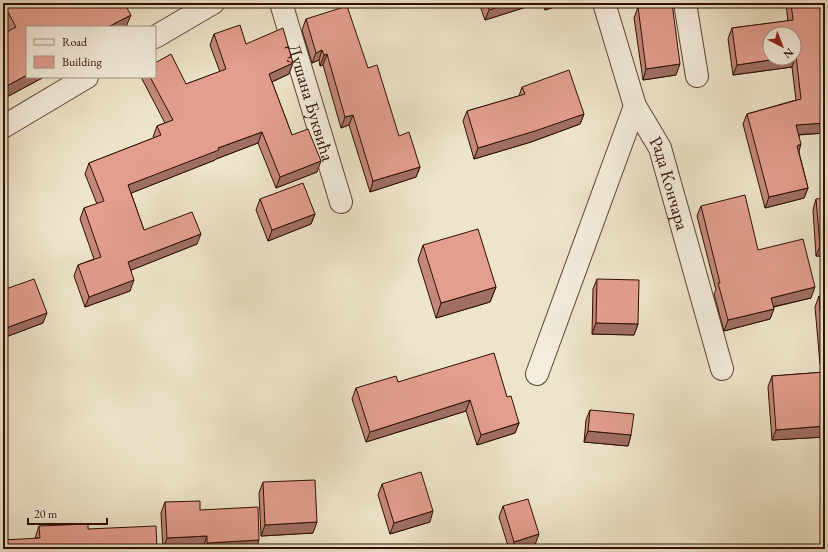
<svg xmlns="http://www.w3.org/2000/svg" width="828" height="552" viewBox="0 0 828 552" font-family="'EB Garamond',serif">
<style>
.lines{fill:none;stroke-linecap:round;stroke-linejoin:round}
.minor-casing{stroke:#5e4434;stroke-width:24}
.minor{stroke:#f4eddd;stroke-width:22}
.wall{fill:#c3887b;stroke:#2e0f02}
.shaded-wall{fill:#9f6f64;stroke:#2e0f02}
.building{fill:#e39e8f;stroke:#2e0f02}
.labels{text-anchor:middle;stroke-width:3;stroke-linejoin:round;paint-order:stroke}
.street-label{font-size:18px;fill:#2e0f02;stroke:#f4eddd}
</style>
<rect width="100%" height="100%" fill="#eee4ca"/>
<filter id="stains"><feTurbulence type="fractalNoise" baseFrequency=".005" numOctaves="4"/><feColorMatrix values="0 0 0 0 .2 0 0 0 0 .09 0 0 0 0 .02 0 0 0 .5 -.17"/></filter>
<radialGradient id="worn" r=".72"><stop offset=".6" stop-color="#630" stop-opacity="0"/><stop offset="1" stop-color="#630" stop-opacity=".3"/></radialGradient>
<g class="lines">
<defs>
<g id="minor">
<path id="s1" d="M 281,3 L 341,202"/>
<path id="s2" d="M 604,3 L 635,106 L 660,148 L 722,369"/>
<path d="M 685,3 L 697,76"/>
<path d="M 155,37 L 213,3"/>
<path d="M 3,127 L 87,77"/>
<path d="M 537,374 L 635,106"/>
</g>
</defs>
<use href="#minor" class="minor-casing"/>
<use href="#minor" class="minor"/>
</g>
<path class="wall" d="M 3,3 L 124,3 L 27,77 L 44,77 L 3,99 L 3,34 L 6,32 L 3,26 Z
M 479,3 L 539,3 L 485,20 Z
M 543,3 L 567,3 L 545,10 Z
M 786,3 L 825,3 L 825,133 L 799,135 L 799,152 L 808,188 L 804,198 L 765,208 L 743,124 L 747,114 L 796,100 L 792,67 L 733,75 L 728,39 L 732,28 L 788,21 Z
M 638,7 L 676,75 L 643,80 L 634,18 Z
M 306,19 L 368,68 L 399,136 L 420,167 L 416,177 L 370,192 L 349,125 L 341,128 L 323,65 L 320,66 L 319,60 L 312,63 L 302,30 Z
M 214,34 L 246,44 L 289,74 L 272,82 L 292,135 L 317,172 L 276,188 L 258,143 L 216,159 L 215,160 L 131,193 L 144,230 L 197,244 L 131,270 L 130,291 L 85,307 L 74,276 L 78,265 L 94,259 L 80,219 L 84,208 L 97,204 L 85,174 L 89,163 L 154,138 L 153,137 L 157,126 L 165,123 L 142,79 L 142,77 L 155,77 L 186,84 L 220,72 L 210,45 Z
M 522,87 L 584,114 L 580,124 L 531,142 L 474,159 L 463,121 L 467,111 L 519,96 Z
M 260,199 L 315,214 L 311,224 L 268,241 L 256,210 Z
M 816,199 L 825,256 L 816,256 L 813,210 Z
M 701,206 L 758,250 L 811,298 L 774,307 L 770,319 L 724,331 L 714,294 L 716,290 L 697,216 Z
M 423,245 L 496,287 L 490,302 L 436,318 L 418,260 Z
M 597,279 L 638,324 L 634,335 L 592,334 L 593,289 Z
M 3,290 L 43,323 L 3,338 Z
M 819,296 L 825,364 L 820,364 L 815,307 Z
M 825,372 L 825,437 L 772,440 L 768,387 L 772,376 Z
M 398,382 L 507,397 L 519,423 L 515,433 L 477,445 L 466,411 L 366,442 L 352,399 L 356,388 Z
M 590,410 L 631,435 L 628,446 L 584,442 L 586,420 Z
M 263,482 L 313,533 L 261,536 L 259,493 Z
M 382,484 L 430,522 L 390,534 L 378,495 Z
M 165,502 L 200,510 L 256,549 L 203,549 L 203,547 L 163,549 L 161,513 Z
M 503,506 L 535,545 L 523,549 L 509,549 L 499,517 Z
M 39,526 L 88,529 L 157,549 L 35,538 Z"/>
<path class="shaded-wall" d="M 510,3 L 539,3 L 485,20 L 489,10 Z
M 548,3 L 567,3 L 545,10 Z
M 131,15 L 126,27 L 108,27 Z
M 322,50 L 319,60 L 312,63 L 316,53 Z
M 327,54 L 323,65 L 320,66 L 324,55 Z
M 794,56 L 796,56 L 792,67 L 733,75 L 737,65 L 783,58 L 794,58 Z
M 293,63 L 289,74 L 265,85 L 269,74 Z
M 680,64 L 676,75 L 643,80 L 646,69 Z
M 27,75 L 27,77 L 44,77 L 3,99 L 3,88 Z
M 584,114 L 580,124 L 531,142 L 474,159 L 478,148 Z
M 353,115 L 349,125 L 341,128 L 345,117 Z
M 825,123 L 825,133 L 792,135 L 796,125 Z
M 262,132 L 258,143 L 216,159 L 215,160 L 124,196 L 128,185 L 218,148 Z
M 801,144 L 798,155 L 797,146 Z
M 321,161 L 317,172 L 276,188 L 280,177 Z
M 420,167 L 416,177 L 370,192 L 373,181 Z
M 808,188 L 804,198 L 765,208 L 769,197 Z
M 6,200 L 3,209 L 3,201 Z
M 315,214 L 311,224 L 268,241 L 272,230 Z
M 201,234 L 197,244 L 124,273 L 128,262 Z
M 825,245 L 825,256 L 816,256 L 820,246 Z
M 134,280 L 130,291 L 85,307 L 89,297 Z
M 496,287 L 490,302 L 436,318 L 441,303 Z
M 815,287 L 811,298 L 767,308 L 771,298 Z
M 774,309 L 770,319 L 724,331 L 728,320 Z
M 47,313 L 43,323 L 3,338 L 6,328 Z
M 596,323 L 638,324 L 634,335 L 592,334 Z
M 824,354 L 825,354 L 825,364 L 820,364 Z
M 470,400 L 466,411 L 366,442 L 370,432 Z
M 519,423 L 515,433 L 477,445 L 481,435 Z
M 825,426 L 825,437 L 772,440 L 776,430 Z
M 588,431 L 631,435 L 628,446 L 584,442 Z
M 433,511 L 430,522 L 390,534 L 394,523 Z
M 317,522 L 313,533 L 261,536 L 265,525 Z
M 539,534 L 535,545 L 523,549 L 511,549 L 514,542 Z
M 207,536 L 203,547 L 163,549 L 167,538 Z
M 259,540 L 256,549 L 205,549 L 207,543 Z"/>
<path class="building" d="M 3,3 L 124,3 L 131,15 L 108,27 L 27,27 L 27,75 L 3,88 L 3,34 L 16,27 Z
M 487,3 L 510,3 L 489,10 Z
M 672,3 L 680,64 L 646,69 L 638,7 Z
M 791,3 L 825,3 L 825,123 L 796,125 L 801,144 L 797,146 L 808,188 L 769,197 L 747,114 L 801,99 L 796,56 L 794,56 L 794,34 L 770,34 L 770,58 L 783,58 L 737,65 L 732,28 L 793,20 Z
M 347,6 L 368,68 L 377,65 L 399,136 L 409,132 L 420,167 L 373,181 L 353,115 L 345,117 L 327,54 L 324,55 L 322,50 L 316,53 L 306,19 Z
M 240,25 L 246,44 L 283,28 L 293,63 L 269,74 L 292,135 L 308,129 L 321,161 L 280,177 L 262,132 L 218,148 L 219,150 L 128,185 L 144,230 L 192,212 L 201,234 L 128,262 L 134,280 L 89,297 L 78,265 L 101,257 L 84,208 L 104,201 L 89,163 L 161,135 L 157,126 L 173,120 L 150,77 L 155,77 L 155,63 L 171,54 L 186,84 L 226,69 L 214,34 Z
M 569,70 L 584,114 L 535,131 L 478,148 L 467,111 L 525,94 L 522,87 Z
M 303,183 L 315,214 L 272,230 L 260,199 Z
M 3,185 L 6,200 L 3,201 Z
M 745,195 L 758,250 L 803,239 L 815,287 L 771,298 L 774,309 L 728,320 L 718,283 L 720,283 L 701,206 Z
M 825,198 L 825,245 L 820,246 L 816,199 Z
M 478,229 L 496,287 L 441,303 L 423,245 Z
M 34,279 L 47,313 L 6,328 L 3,319 L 3,290 Z
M 597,279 L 639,280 L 638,324 L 596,323 Z
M 819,296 L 825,296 L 825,354 L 824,354 Z
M 494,353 L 507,397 L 511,396 L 519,423 L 481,435 L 470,400 L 370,432 L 356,388 L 396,376 L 398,382 Z
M 825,372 L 825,426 L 776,430 L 772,376 Z
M 590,410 L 634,414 L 631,435 L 588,431 Z
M 421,472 L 433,511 L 394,523 L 382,484 Z
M 315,480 L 317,522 L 265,525 L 263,482 Z
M 528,499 L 539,534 L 514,542 L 503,506 Z
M 200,501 L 200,510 L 258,507 L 259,540 L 207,543 L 207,536 L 167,538 L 165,502 Z
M 88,524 L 88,529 L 156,526 L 157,549 L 3,549 L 3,540 L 40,538 L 39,526 Z
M 399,547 L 399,549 L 391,549 Z"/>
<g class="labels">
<g class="street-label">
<text dy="6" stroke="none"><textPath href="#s1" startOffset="104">Душана Буквића</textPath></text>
<text dy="6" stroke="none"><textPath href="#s2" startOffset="193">Рада Кончара</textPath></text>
</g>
</g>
<rect width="828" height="552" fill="none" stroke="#eee4ca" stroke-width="16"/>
<rect x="4" y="4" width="820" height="544" fill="none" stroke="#2e0f02" stroke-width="2"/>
<rect x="8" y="8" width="812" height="536" fill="none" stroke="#2e0f02"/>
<rect x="26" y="26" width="130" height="52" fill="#f4eddd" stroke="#a59485"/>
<rect x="34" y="39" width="20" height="6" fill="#f4eddd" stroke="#a59485"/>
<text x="62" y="46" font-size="12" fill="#2e0f02">Road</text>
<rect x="34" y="56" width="20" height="12" fill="#e39e8f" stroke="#a59485"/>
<text x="62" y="66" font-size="12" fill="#2e0f02">Building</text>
<g transform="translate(782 46) rotate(138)"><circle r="19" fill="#f4eddd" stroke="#a59485"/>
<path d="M0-3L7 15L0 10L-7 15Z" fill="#8f2418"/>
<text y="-6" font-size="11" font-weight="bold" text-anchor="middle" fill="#2e0f02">N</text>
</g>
<path d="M28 518v6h79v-6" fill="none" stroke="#2e0f02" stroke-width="2"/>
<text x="34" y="518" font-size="12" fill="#2e0f02" stroke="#f4eddd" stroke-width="3" paint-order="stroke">20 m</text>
<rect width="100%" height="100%" filter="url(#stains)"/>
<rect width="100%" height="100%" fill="url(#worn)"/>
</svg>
